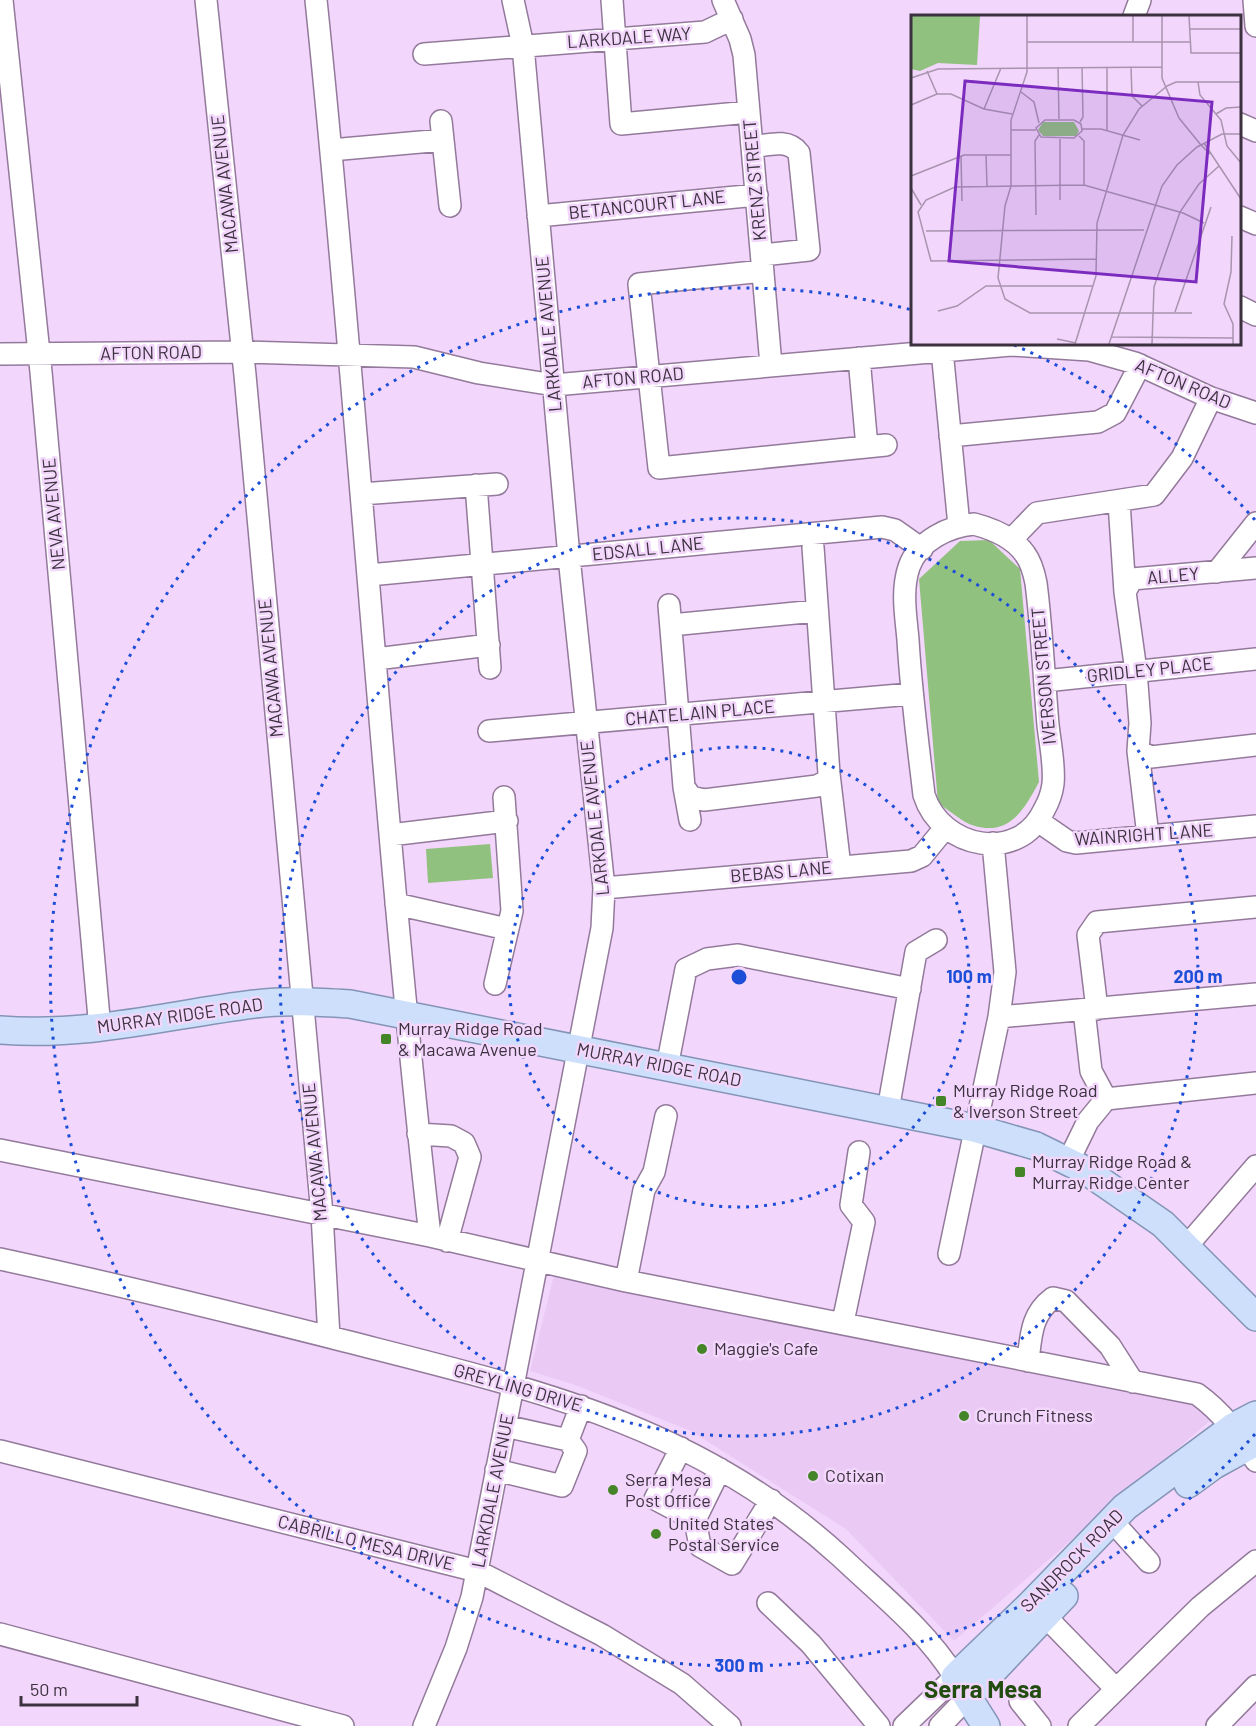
<svg xmlns="http://www.w3.org/2000/svg" width="1256" height="1726" viewBox="0 0 1256 1726" font-family="Barlow,sans-serif">
<style>
.built{fill:#eacaf5}
.green{fill:#90c17e}
.lines{fill:none;stroke-linecap:round;stroke-linejoin:round}
.minor-casing{stroke:#937a9b;stroke-width:24}
.major-casing{stroke:#8494b6;stroke-width:30}
.minor{stroke:#fff;stroke-width:21}
.major{stroke:#cddffa;stroke-width:27}
.ring{fill:none;stroke:#1d4ed8;stroke-width:3;stroke-dasharray:3 6}
.poi-dot{fill:#448527;stroke:#f2d6fb;stroke-width:2}
.labels{text-anchor:middle;stroke-width:5;stroke-linejoin:round;paint-order:stroke}
.street-label{font-size:18px;fill:#3c313f;stroke:#f2d6fb}
.poi-label{font-size:18px;fill:#3c313f;stroke:#f2d6fb;text-anchor:start}
.district-label{font-size:24px;font-weight:bold;fill:#234d10;stroke:#f2d6fb}
.inset-road{fill:none;stroke:#a994b0;stroke-width:1.5}
.view{fill:#7b2cbf;fill-opacity:0.15;stroke:#7b2cbf;stroke-width:3}
.inset-edge{fill:none;stroke:#3c313f;stroke-width:3}
.centre{fill:#1d4ed8;stroke:#f2d6fb;stroke-width:3}
.ring-label{font-size:18px;text-anchor:middle;font-weight:bold;fill:#1d4ed8;stroke:#f2d6fb;stroke-width:5;stroke-linejoin:round;paint-order:stroke}
</style>
<rect width="100%" height="100%" fill="#f2d6fb"/>
<path class="built" d="M 554,1275 L 1186,1398 L 1212,1419 L 954,1641 L 846,1529 L 691,1431 L 575,1385 L 530,1371 Z"/>
<path class="green" d="M 989,540 L 1020,569 L 1039,782 C 1025,808 1010,836 975,826 C 963,823 949,810 938,803 L 919,579 L 960,541 Z
M 490,844 L 493,878 L 428,883 L 426,849 Z"/>
<g class="lines">
<defs>
<path id="minor" d="M 2,0 L 41,372 L 100,1029
M 206,0 L 245,375 L 322,1214 L 329,1337
M 316,0 C 359,412 383,825 430,1236
M 612,0 L 621,124 L 749,112
M 723,0 L 740,39 L 744,55 L 771,365
M 1254,0 L 1256,26
M 1134,16 L 1140,0
M 424,54 L 705,32 L 732,19
M 441,121 L 450,206
M 1240,124 L 1256,131
M 752,147 C 768,145 788,138 799,153 L 809,250 L 762,255
M 331,150 L 443,140
M 538,216 L 757,195
M 1240,217 L 1256,224
M 763,271 L 639,284 L 659,468 L 886,445
M 1240,307 L 1256,315
M 942,350 L 959,526
M 0,354 L 243,352 L 414,357 L 479,373 L 554,385 L 1011,345 L 1089,350 L 1135,363 L 1211,398 L 1256,413
M 859,358 L 867,447
M 950,436 L 1098,422 L 1115,413 L 1140,365
M 476,485 L 490,668
M 361,494 L 497,484
M 1119,502 L 1125,592
M 974,524 C 993,529 1014,538 1025,554 C 1031,562 1034,573 1036,583 C 1042,630 1044,678 1048,725 C 1050,743 1055,766 1053,784 C 1052,792 1048,803 1044,810 C 1019,864 941,849 924,795 C 918,744 911,692 908,640 C 906,616 901,591 909,567 C 918,541 949,526 974,524 Z
M 1011,540 L 1037,513 L 1154,495 L 1182,458 L 1211,398
M 1256,568 L 1132,579 L 1125,592 L 1136,671 L 1140,723 L 1138,751 L 1151,757 L 1256,745
M 1217,572 L 1256,523
M 369,575 L 882,527 L 895,530 L 922,549
M 669,605 L 684,787 L 691,797 L 704,800 L 817,786 L 827,781 L 829,774 L 813,547
M 671,625 L 816,611
M 376,659 L 489,645
M 1045,681 L 1256,659
M 489,731 L 911,694
M 1138,751 L 1148,836
M 829,774 L 840,867
M 684,787 L 690,820
M 1038,821 L 1067,841 L 1076,843 L 1256,826
M 390,835 L 507,821
M 604,888 L 911,861 L 922,856 L 945,828
M 396,904 L 507,929
M 495,984 L 512,911 L 504,797
M 1097,1009 L 1088,935 L 1097,922 L 1256,907
M 1084,1010 L 1091,1071 L 1106,1099
M 999,1017 L 1256,994
M 667,1067 L 686,969 L 707,959 L 738,955 L 910,989
M 888,1110 L 916,952 L 936,940
M 418,1134 L 451,1136 L 464,1143 L 470,1157 L 447,1241
M 0,1150 L 430,1236 L 626,1281 L 1197,1394 C 1222,1412 1239,1435 1256,1461
M 1068,1162 L 1088,1121 L 1106,1099 L 1256,1083
M 1186,1247 L 1256,1166
M 949,1254 L 999,1017 L 1005,972 L 993,843
M 0,1259 C 116,1284 230,1312 345,1341 C 529,1388 696,1424 841,1557 C 881,1595 925,1629 955,1677 L 904,1726
M 626,1281 L 644,1190 L 654,1172 L 666,1116
M 843,1322 L 864,1222 L 851,1205 L 859,1152
M 1028,1361 C 1031,1336 1031,1314 1053,1298 L 1066,1301 L 1110,1346 L 1133,1382
M 505,1426 L 568,1440
M 681,1448 L 655,1499 L 695,1520 L 720,1469
M 0,1451 L 477,1571 L 602,1635 L 682,1684 L 730,1726
M 496,1470 L 562,1486 L 576,1451 L 568,1440 L 581,1406
M 695,1520 L 700,1546 L 732,1564 L 771,1500
M 1112,1521 L 1149,1562
M 768,1603 L 811,1644 L 879,1726
M 1045,1616 L 1116,1689
M 0,1634 L 343,1726
M 1020,1701 L 1040,1726
M 424,1726 L 456,1648 L 472,1597 L 602,928 L 604,888 L 569,557 L 523,46 L 513,0
M 940,1726 L 968,1697
M 1079,1726 L 1200,1607 L 1256,1561
M 1217,1726 L 1256,1686"/>
<path id="major" d="M 0,1030 C 89,1037 167,1015 254,1004 C 286,1000 318,1002 350,1004 L 974,1128 L 1036,1146 L 1085,1170 L 1163,1224 L 1256,1317
M 1188,1484 L 1214,1465 L 1256,1442
M 968,1697 L 1064,1596
M 986,1726 L 955,1677 L 1032,1603 L 1125,1507 L 1233,1427 L 1256,1415"/>
</defs>
<use href="#minor" class="minor-casing"/>
<use href="#major" class="major-casing"/>
<use href="#minor" class="minor"/>
<use href="#major" class="major"/>
</g>
<g class="ring">
<circle cx="739" cy="977" r="230"/>
<circle cx="739" cy="977" r="459"/>
<path d="M1255 1434A689 689 0 1 1 912 310M1014 345A689 689 0 0 1 1255 520"/>
</g>
<g class="poi-dot">
<rect x="380" y="1033" width="12" height="12" rx="3"/>
<rect x="935" y="1095" width="12" height="12" rx="3"/>
<rect x="1014" y="1166" width="12" height="12" rx="3"/>
<circle cx="702" cy="1349" r="6"/>
<circle cx="964" cy="1416" r="6"/>
<circle cx="813" cy="1476" r="6"/>
<circle cx="613" cy="1490" r="6"/>
<circle cx="656" cy="1534" r="6"/>
</g>
<g class="labels">
<g class="street-label">
<text transform="translate(629 38) rotate(-4)" y="6">LARKDALE WAY</text>
<text transform="translate(755 180) rotate(-95)" y="6">KRENZ STREET</text>
<text transform="translate(225 184) rotate(-96)" y="6">MACAWA AVENUE</text>
<text transform="translate(647 205) rotate(-6)" y="6">BETANCOURT LANE</text>
<text transform="translate(549 334) rotate(-95)" y="6">LARKDALE AVENUE</text>
<text transform="translate(151 353) rotate(-1)" y="6">AFTON ROAD</text>
<text transform="translate(633 378) rotate(-5)" y="6">AFTON ROAD</text>
<text transform="translate(1183 384) rotate(23)" y="6">AFTON ROAD</text>
<text transform="translate(54 514) rotate(-95)" y="6">NEVA AVENUE</text>
<text transform="translate(648 549) rotate(-6)" y="6">EDSALL LANE</text>
<text transform="translate(1173 576) rotate(-5)" y="6">ALLEY</text>
<text transform="translate(271 668) rotate(-95)" y="6">MACAWA AVENUE</text>
<text transform="translate(1150 670) rotate(-6)" y="6">GRIDLEY PLACE</text>
<text transform="translate(1044 676) rotate(-95)" y="6">IVERSON STREET</text>
<text transform="translate(700 713) rotate(-5)" y="6">CHATELAIN PLACE</text>
<text transform="translate(595 818) rotate(-96)" y="6">LARKDALE AVENUE</text>
<text transform="translate(1144 835) rotate(-4)" y="6">WAINRIGHT LANE</text>
<text transform="translate(781 872) rotate(-5)" y="6">BEBAS LANE</text>
<text transform="translate(180 1016) rotate(-8)" y="6">MURRAY RIDGE ROAD</text>
<text transform="translate(659 1065) rotate(11)" y="6">MURRAY RIDGE ROAD</text>
<text transform="translate(315 1152) rotate(-95)" y="6">MACAWA AVENUE</text>
<text transform="translate(518 1388) rotate(16)" y="6">GREYLING DRIVE</text>
<text transform="translate(493 1491) rotate(-79)" y="6">LARKDALE AVENUE</text>
<text transform="translate(366 1543) rotate(14)" y="6">CABRILLO MESA DRIVE</text>
<text transform="translate(1072 1561) rotate(-45)" y="6">SANDROCK ROAD</text>
</g>
<g class="poi-label">
<text x="398" y="1035">Murray Ridge Road<tspan x="398" dy="21">&amp; Macawa Avenue</tspan></text>
<text x="953" y="1097">Murray Ridge Road<tspan x="953" dy="21">&amp; Iverson Street</tspan></text>
<text x="1032" y="1168">Murray Ridge Road &amp;<tspan x="1032" dy="21">Murray Ridge Center</tspan></text>
<text x="714" y="1355">Maggie's Cafe</text>
<text x="976" y="1422">Crunch Fitness</text>
<text x="825" y="1482">Cotixan</text>
<text x="625" y="1486">Serra Mesa<tspan x="625" dy="21">Post Office</tspan></text>
<text x="668" y="1530">United States<tspan x="668" dy="21">Postal Service</tspan></text>
</g>
<g class="district-label">
<text x="983" y="1698">Serra Mesa</text>
</g>
</g>
<g transform="translate(911 15)">
<rect width="330" height="330" fill="#f2d6fb"/>
<path d="M 0,1 L 69,1 L 66,50 L 27,48 L 9,56 L 0,54 ZM 132,107 L 163,107 L 168,116 L 165,121 L 132,121 L 127,115 Z" fill="#90c17e"/>
<path class="inset-road" d="M 116,1 L 116,57 L 100,105 L 100,171 L 94,191 L 87,263 L 94,284 L 119,298 L 281,298M 222,1 L 222,27M 251,1 L 251,63 L 268,103 L 290,130 L 311,119 L 330,119M 278,1 L 280,38 L 330,38M 279,14 L 330,14M 116,27 L 279,27M 147,52 L 148,104M 196,52 L 196,115M 220,52 L 221,81 L 231,91M 16,56 L 26,79M 0,63 L 27,54 L 251,52M 287,67 L 289,80 L 310,105 L 316,131 L 330,148M 256,71 L 265,67 L 330,67M 110,77 L 123,87 L 128,108M 0,90 L 26,79 L 40,79 L 73,94 L 101,99M 73,94 L 90,53M 305,99 L 315,93 L 330,92M 134,105 L 163,105 L 170,109 L 171,116 L 163,123 L 130,122 L 125,113 ZM 169,107 L 172,102 L 171,52M 171,114 L 190,114 L 229,125M 100,115 L 125,115M 168,121 L 173,126 L 173,170M 293,128 L 330,184M 75,140 L 76,171M 50,141 L 51,186M 0,161 L 53,140 L 100,140M 0,173 L 10,190M 149,185 L 149,124M 125,200 L 124,126 L 128,120M 15,216 L 233,215M 321,221 L 320,257 L 313,289 L 322,309 L 322,329M 186,244 L 20,246 L 7,197 L 15,185 L 44,172 L 173,170 L 272,198 L 293,208M 27,296 L 46,291 L 75,271 L 182,271M 264,297 L 300,192M 201,322 L 322,323M 146,324 L 165,328M 164,329 L 185,261 L 186,208 L 212,120 L 228,94 L 256,71M 198,329 L 251,171 L 266,150 L 286,132 L 290,130 L 299,139M 241,329 L 243,272 L 269,197 L 288,169 L 308,151"/>
<path class="view" d="M 54,66 L 301,87 L 285,267 L 38,246 Z"/>
<rect width="330" height="330" class="inset-edge"/>
</g>
<circle cx="739" cy="977" r="9" class="centre"/>
<g class="ring-label">
<text x="969" y="983">100 m</text>
<text x="1198" y="983">200 m</text>
<text x="739" y="1672">300 m</text>
</g>
<path d="M21 1696v9h116v-9" fill="none" stroke="#3c313f" stroke-width="3"/>
<text x="30" y="1696" font-size="18" fill="#3c313f" stroke="#f2d6fb" stroke-width="4.5" paint-order="stroke">50 m</text>
</svg>
